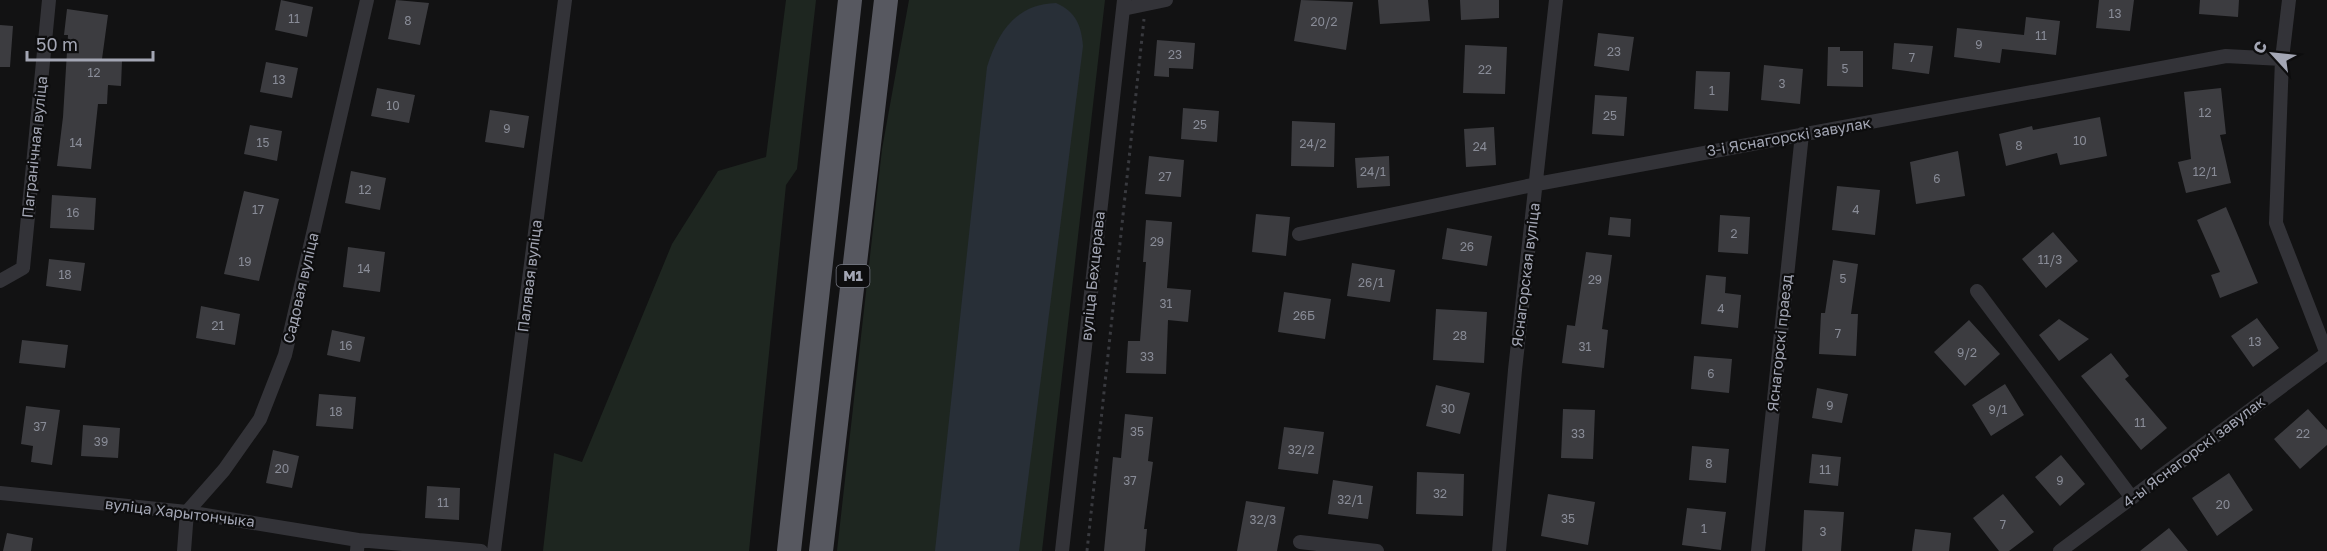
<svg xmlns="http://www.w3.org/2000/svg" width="2327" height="551" viewBox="0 0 2327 551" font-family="'Golos Text',sans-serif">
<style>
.green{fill:#1e2620}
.water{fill:#282f37}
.building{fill:#3c3c40}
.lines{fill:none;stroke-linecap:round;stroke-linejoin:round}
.path{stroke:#393a3f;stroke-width:3;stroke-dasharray:3 4.5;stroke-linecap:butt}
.minor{stroke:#333338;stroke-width:14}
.trunk{stroke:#575860;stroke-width:24}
.labels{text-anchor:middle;stroke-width:4.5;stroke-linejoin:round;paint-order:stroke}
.number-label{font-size:12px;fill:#898c97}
.shield{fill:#0d0d0e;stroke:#767882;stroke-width:1.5}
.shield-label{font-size:14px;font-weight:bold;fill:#a3a6b4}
.street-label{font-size:15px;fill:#a3a6b4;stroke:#0d0d0e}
</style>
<rect width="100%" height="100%" fill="#121213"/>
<path class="green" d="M 786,0 L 816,0 L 797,169 L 786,185 L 749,551 L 543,551 L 554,453 L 582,462 L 672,244 L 718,171 L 766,157 Z
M 909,0 L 1105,0 L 1042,551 L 837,551 L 882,149 Z"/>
<path class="water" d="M 1056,3 C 1076,12 1081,25 1083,46 L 1019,551 L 935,551 L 987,67 C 998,32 1016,4 1056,3 Z"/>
<path class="building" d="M 281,0 L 313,7 L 307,37 L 275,30 Z
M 396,0 L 429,3 L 420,45 L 388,39 Z
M 1301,0 L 1353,2 L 1346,50 L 1294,41 Z
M 1378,0 L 1428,0 L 1430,21 L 1380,24 Z
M 1460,0 L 1499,0 L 1499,18 L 1461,20 Z
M 2099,0 L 2134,0 L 2130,31 L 2096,28 Z
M 2200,0 L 2239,0 L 2238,17 L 2199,14 Z
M 67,9 L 108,15 L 102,59 L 122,61 L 121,86 L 108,85 L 107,104 L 98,104 L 91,169 L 57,166 L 63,117 L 68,35 L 64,35 Z
M 2026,17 L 2060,21 L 2056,55 L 2002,49 L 2000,63 L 1954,57 L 1957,28 L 2024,35 Z
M 0,25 L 13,26 L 10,67 L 0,67 Z
M 1598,33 L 1634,37 L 1629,71 L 1594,66 Z
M 1157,40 L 1195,43 L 1193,69 L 1169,68 L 1169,77 L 1154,76 Z
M 1894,43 L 1933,46 L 1929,74 L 1892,69 Z
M 1465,45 L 1507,47 L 1505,94 L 1463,93 Z
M 1828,47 L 1840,47 L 1840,51 L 1863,51 L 1863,87 L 1827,86 Z
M 266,62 L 298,68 L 292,98 L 260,92 Z
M 1764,65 L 1803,69 L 1800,104 L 1761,100 Z
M 1696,71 L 1730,72 L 1728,111 L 1694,109 Z
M 377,88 L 415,95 L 409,123 L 371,116 Z
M 2221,88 L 2226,134 L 2220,135 L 2231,183 L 2186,193 L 2178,162 L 2191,159 L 2184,92 Z
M 1595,95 L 1627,97 L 1624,136 L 1592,134 Z
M 1183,108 L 1219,111 L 1217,142 L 1181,139 Z
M 490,110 L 529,116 L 524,148 L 485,142 Z
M 2100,117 L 2107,156 L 2060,165 L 2057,153 L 2006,166 L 1999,134 L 2032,126 L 2033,130 Z
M 1292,121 L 1335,123 L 1334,167 L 1291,166 Z
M 250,125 L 282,131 L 277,161 L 244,154 Z
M 1494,127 L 1496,165 L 1466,167 L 1464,129 Z
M 1958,151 L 1965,196 L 1916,204 L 1910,162 Z
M 1149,156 L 1184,160 L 1181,197 L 1145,194 Z
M 1389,156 L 1390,186 L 1357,188 L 1355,158 Z
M 351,171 L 386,178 L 380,210 L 345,203 Z
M 1837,186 L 1880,190 L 1875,235 L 1832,230 Z
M 244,191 L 279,199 L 259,281 L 224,274 Z
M 52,195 L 96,198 L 94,230 L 50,228 Z
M 2226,207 L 2258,283 L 2220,298 L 2211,275 L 2220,272 L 2197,220 Z
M 1256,214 L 1290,217 L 1286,256 L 1252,252 Z
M 1720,215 L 1750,217 L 1748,254 L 1718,252 Z
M 1610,217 L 1631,219 L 1630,237 L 1608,235 Z
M 1146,220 L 1172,222 L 1167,288 L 1191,290 L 1188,322 L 1168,320 L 1166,374 L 1126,373 L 1128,341 L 1140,341 L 1146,262 L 1143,262 Z
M 1447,228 L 1492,236 L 1487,266 L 1442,259 Z
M 2053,232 L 2078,261 L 2046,288 L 2022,259 Z
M 348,247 L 385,252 L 380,292 L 343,287 Z
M 1586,252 L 1612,255 L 1602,329 L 1608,330 L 1604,368 L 1562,363 L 1567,325 L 1575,326 Z
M 49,259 L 85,263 L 81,291 L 46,286 Z
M 1833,260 L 1858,264 L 1851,314 L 1858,314 L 1856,356 L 1819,354 L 1821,313 L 1825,313 Z
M 1352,263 L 1395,270 L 1390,302 L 1347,296 Z
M 1706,275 L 1726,277 L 1725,293 L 1741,295 L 1738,328 L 1701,324 Z
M 1284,292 L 1331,299 L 1325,339 L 1278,332 Z
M 201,306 L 240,314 L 235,345 L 196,338 Z
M 1436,309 L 1487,312 L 1484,363 L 1433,360 Z
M 2257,318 L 2279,348 L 2253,367 L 2231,336 Z
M 2059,319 L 2089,339 L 2059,361 L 2039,335 Z
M 1969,320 L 2000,354 L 1965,386 L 1934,352 Z
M 332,330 L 365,337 L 360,362 L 327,355 Z
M 22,340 L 68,345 L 65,368 L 19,363 Z
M 2111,353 L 2129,376 L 2125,379 L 2167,428 L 2141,450 L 2081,376 Z
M 1694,356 L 1732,359 L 1729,393 L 1691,389 Z
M 2005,384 L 2024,415 L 1991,436 L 1972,405 Z
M 1436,385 L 1470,393 L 1460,434 L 1426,426 Z
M 1817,388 L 1848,394 L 1842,423 L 1812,418 Z
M 319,394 L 356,397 L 353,429 L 316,426 Z
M 26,406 L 60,410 L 52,465 L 31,462 L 33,446 L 21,444 Z
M 1563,409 L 1595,410 L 1593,459 L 1561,458 Z
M 2308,409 L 2327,430 L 2327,445 L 2300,469 L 2274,439 Z
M 1125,414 L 1153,417 L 1148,461 L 1153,462 L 1144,529 L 1147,529 L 1145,551 L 1104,551 L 1113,457 L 1121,458 Z
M 83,425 L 120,428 L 118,458 L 81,456 Z
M 1284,427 L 1324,432 L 1318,474 L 1278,469 Z
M 1692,446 L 1729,449 L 1726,483 L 1689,480 Z
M 273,450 L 299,456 L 292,488 L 266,483 Z
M 1812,454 L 1841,457 L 1838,486 L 1809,483 Z
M 2061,455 L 2085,484 L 2060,506 L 2035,477 Z
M 1417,472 L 1464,474 L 1463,516 L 1416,514 Z
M 2229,473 L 2253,510 L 2217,536 L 2192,498 Z
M 1333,480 L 1373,486 L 1368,519 L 1328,514 Z
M 427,486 L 460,488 L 459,520 L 425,518 Z
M 1548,494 L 1595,502 L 1588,545 L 1541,536 Z
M 2003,494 L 2034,532 L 2009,551 L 1999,551 L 1973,518 Z
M 1246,501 L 1285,507 L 1277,551 L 1237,551 Z
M 1687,508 L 1726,512 L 1721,550 L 1682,545 Z
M 1804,510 L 1844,512 L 1841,551 L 1802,551 Z
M 2169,528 L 2188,551 L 2140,551 Z
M 1915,529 L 1951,533 L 1949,551 L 1912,551 Z
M 7,533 L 33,538 L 31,551 L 3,551 Z"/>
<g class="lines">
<path class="path" d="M 1087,551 L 1144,19"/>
<path class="minor" d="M 2289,0 L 2282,59 L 2276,223 L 2327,354
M 1123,9 L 1166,0
M 1299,234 L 1537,184 L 2226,56 L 2282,59
M 0,281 L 23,268 L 49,0
M 1977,291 L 2132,498
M 0,493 L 187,512 L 358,540
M 1300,542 L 1377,551
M 184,551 L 187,512 L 224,470 L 260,419 L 285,355 L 367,0
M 357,551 L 358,540 L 481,551
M 494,551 L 565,0
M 1062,551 L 1124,0
M 1499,551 L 1515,370 L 1556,0
M 1758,551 L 1802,134
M 2060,551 L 2327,353"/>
<path class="trunk" d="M 789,551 L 850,0
M 821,551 L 886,0"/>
</g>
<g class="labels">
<g class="number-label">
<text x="2115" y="18">13</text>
<text x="294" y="23">11</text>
<text x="408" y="25">8</text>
<text x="1324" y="26">20/2</text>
<text x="2041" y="40">11</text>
<text x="1979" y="49">9</text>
<text x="1614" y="56">23</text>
<text x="1175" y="59">23</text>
<text x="1912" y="62">7</text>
<text x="1845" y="73">5</text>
<text x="1485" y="74">22</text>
<text x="94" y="77">12</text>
<text x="279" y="84">13</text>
<text x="1782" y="88">3</text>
<text x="1712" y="95">1</text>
<text x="393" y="110">10</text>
<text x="2205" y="117">12</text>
<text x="1610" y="120">25</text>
<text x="1200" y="129">25</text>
<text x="507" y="133">9</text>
<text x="2080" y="145">10</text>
<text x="76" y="147">14</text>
<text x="263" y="147">15</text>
<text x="1313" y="148">24/2</text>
<text x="2019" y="150">8</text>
<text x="1480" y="151">24</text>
<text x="1373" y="176">24/1</text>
<text x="2205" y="176">12/1</text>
<text x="1165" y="181">27</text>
<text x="1937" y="183">6</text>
<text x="365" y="194">12</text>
<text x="258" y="214">17</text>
<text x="1856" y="214">4</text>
<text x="73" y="217">16</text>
<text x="1734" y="238">2</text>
<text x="1157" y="246">29</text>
<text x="1467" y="251">26</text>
<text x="2050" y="264">11/3</text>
<text x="245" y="266">19</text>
<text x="364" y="273">14</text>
<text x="65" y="279">18</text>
<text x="1843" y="283">5</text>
<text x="1595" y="284">29</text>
<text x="1371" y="287">26/1</text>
<text x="1166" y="308">31</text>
<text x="1721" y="313">4</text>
<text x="1304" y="320">26Б</text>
<text x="218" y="330">21</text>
<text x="1838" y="338">7</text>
<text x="1460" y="340">28</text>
<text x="2255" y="346">13</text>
<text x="346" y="350">16</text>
<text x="1585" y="351">31</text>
<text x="1967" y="357">9/2</text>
<text x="1147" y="361">33</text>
<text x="1711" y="378">6</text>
<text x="1830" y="410">9</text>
<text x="1448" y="413">30</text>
<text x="1998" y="414">9/1</text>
<text x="336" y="416">18</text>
<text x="2140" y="427">11</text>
<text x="40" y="431">37</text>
<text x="1137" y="436">35</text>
<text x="1578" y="438">33</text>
<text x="2303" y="438">22</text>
<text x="101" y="446">39</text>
<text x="1301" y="454">32/2</text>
<text x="1709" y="468">8</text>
<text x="282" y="473">20</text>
<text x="1825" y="474">11</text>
<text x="1130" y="485">37</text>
<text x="2060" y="485">9</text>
<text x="1440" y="498">32</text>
<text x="1350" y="504">32/1</text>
<text x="443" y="507">11</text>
<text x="2223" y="509">20</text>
<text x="1568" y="523">35</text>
<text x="1263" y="524">32/3</text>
<text x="2003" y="529">7</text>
<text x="1704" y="533">1</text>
<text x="1823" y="536">3</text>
</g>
<rect class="shield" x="836.5" y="265" width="33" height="22" rx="4.5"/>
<g class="shield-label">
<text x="853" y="281">М1</text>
</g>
<g class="street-label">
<text transform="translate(1789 137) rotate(-10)" y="5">3-і Яснагорскі завулак</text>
<text transform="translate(35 147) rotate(-84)" y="5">Пагранічная вуліца</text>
<text transform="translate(1526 275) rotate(-83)" y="5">Яснагорская вуліца</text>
<text transform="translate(530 276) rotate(-83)" y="5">Палявая вуліца</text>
<text transform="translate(1093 276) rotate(-84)" y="5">вуліца Бехцерава</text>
<text transform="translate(301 288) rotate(-77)" y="5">Садовая вуліца</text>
<text transform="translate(1780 343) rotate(-84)" y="5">Яснагорскі праезд</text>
<text transform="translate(2194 452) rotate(-37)" y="5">4-ы Яснагорскі завулак</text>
<text transform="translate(180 513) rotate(7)" y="5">вуліца Харытончыка</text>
</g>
</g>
<g transform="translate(2273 54) rotate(297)" stroke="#0d0d0e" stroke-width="4.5" paint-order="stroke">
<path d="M0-4.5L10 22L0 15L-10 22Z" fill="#a3a6b4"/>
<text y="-9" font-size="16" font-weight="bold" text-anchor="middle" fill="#a3a6b4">С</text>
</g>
<path d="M27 51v9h126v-9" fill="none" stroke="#a3a6b4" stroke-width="3"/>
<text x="36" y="51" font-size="18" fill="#a3a6b4" stroke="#0d0d0e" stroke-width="4.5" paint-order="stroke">50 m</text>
</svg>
